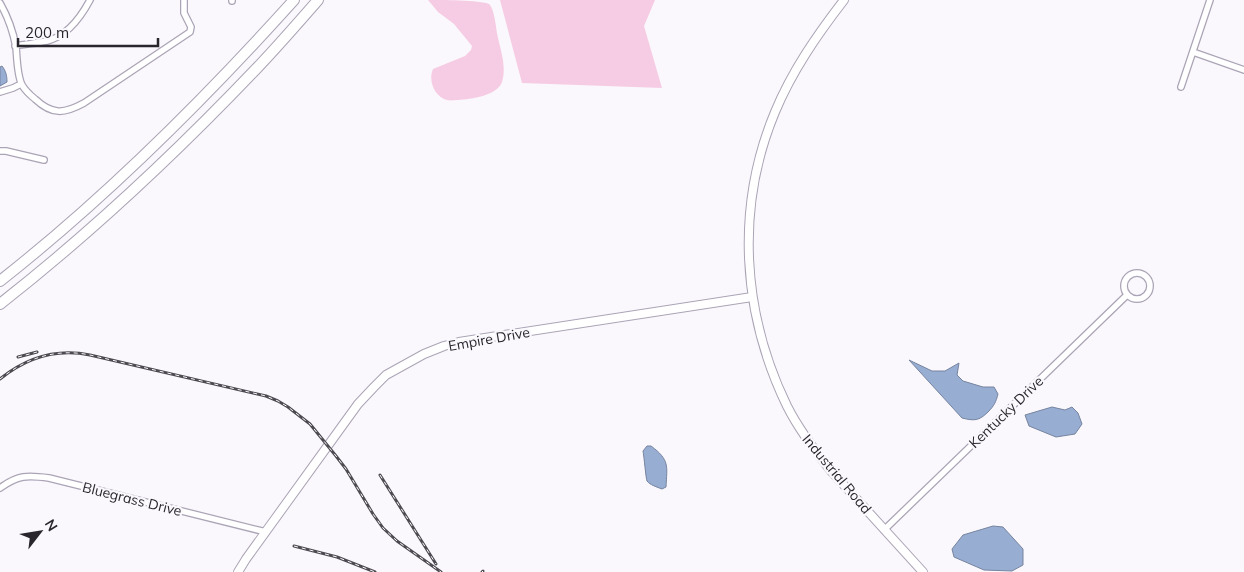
<svg xmlns="http://www.w3.org/2000/svg" width="1244" height="572" viewBox="0 0 1244 572" font-family="Mulish,sans-serif">
<style>
.green{fill:#f6cce4}
.water{fill:#97add2;stroke:#7684a0}
.lines{fill:none;stroke-linecap:round;stroke-linejoin:round}
.street-casing{stroke:#aba4b6;stroke-width:8}
.secondary-casing{stroke:#aba4b6;stroke-width:10}
.highway-casing{stroke:#aba4b6;stroke-width:12}
.street{stroke:#fff;stroke-width:5.5}
.secondary{stroke:#fff;stroke-width:8}
.highway{stroke:#fff;stroke-width:10}
.rail-casing{stroke:#4d4b51;stroke-width:3}
.rail{stroke:#faf8fc;stroke-width:1;stroke-dasharray:4;stroke-linecap:butt}
.labels{text-anchor:middle;stroke-width:4.5;stroke-linejoin:round;paint-order:stroke}
.street-label{font-size:14px;fill:#29262d;stroke:#faf8fc}
</style>
<rect width="100%" height="100%" fill="#faf8fc"/>
<path class="green" d="M 428,0 C 440,0 481,0 489,4 C 494,8 496,26 497,33 C 500,49 507,66 502,82 C 497,96 471,99 458,100 C 455,100 450,101 447,100 C 434,97 428,80 433,69 L 465,56 L 471,50 L 472,46 L 454,24 L 438,12 Z
M 500,0 L 655,0 L 644,26 L 662,88 L 522,83 Z"/>
<path class="water" d="M 2,66 C 6,71 7,76 7,82 L 0,86 L 0,67 Z
M 909,360 L 932,371 L 945,371 L 959,363 L 957,375 L 963,381 L 983,387 L 994,387 L 998,394 C 996,402 994,406 988,412 C 979,421 974,421 962,418 Z
M 1052,407 L 1065,410 L 1072,407 L 1078,413 L 1082,424 L 1075,434 L 1056,437 L 1029,426 L 1025,415 Z
M 647,446 L 651,446 C 670,460 667,466 666,487 L 662,489 C 657,487 650,485 647,481 C 646,479 644,456 643,451 Z
M 993,526 L 1003,527 L 1023,549 L 1023,565 L 1012,571 L 984,570 L 954,557 L 952,549 L 963,535 Z"/>
<g class="lines">
<defs>
<path id="street" d="M 232,0 L 232,1
M 0,3 C 8,17 13,31 16,47 C 17,57 17,75 22,85 C 25,90 30,95 35,99 C 52,115 64,114 84,103 L 190,32 L 191,27 L 184,13 L 184,0
M 15,46 C 26,44 37,43 47,41 C 67,36 81,17 90,0
M 1193,52 L 1244,70
M 1181,87 L 1210,0
M 0,92 L 13,88 L 21,84
M 0,151 L 6,151 L 44,160
M1124 286a13 13 0 1 1 26 0a13 13 0 1 1-26 0Z
M 0,488 C 18,475 27,475 49,478 L 266,532
M 884,530 L 1127,295"/>
<path id="secondary" d="M 844,0 C 817,35 792,71 775,112 C 735,208 742,313 787,406 C 799,430 815,451 832,472 L 923,572
M 238,572 L 246,559 L 358,404 L 374,387 L 386,375 L 424,354 L 444,346 L 459,342 L 752,297"/>
<path id="highway" d="M 0,281 C 107,197 203,101 294,0
M 0,304 C 92,232 177,152 257,68 C 278,46 298,23 318,0"/>
</defs>
<use href="#street" class="street-casing"/>
<use href="#secondary" class="secondary-casing"/>
<use href="#highway" class="highway-casing"/>
<use href="#street" class="street"/>
<use href="#secondary" class="secondary"/>
<use href="#highway" class="highway"/>
<defs>
<path id="rail" d="M 18,357 L 37,352
M 0,379 C 26,358 56,348 90,355 L 266,396 L 278,401 L 288,407 L 310,424 L 336,456 L 346,469 L 373,514 L 383,528 L 397,541 L 441,572
M 380,475 L 436,564
M 294,546 L 337,557 L 375,572
M 482,572 L 483,571"/>
</defs>
<use href="#rail" class="rail-casing"/>
<use href="#rail" class="rail"/>
</g>
<g class="labels">
<g class="street-label">
<text transform="translate(489 339) rotate(-10)" y="5">Empire Drive</text>
<text transform="translate(1006 412) rotate(-44)" y="5">Kentucky Drive</text>
<text transform="translate(837 474) rotate(50)" y="5">Industrial Road</text>
<text transform="translate(132 499) rotate(14)" y="5">Bluegrass Drive</text>
</g>
</g>
<g transform="translate(40 532) rotate(59)" stroke="#faf8fc" stroke-width="4" paint-order="stroke">
<path d="M0-4L9 19L0 12L-9 19Z" fill="#29262d"/>
<text y="-8" font-size="14" font-weight="bold" text-anchor="middle" fill="#29262d">N</text>
</g>
<path d="M18 38v8h140v-8" fill="none" stroke="#29262d" stroke-width="2.5"/>
<text x="25" y="38" font-size="15" fill="#29262d" stroke="#faf8fc" stroke-width="4" paint-order="stroke">200 m</text>
</svg>
